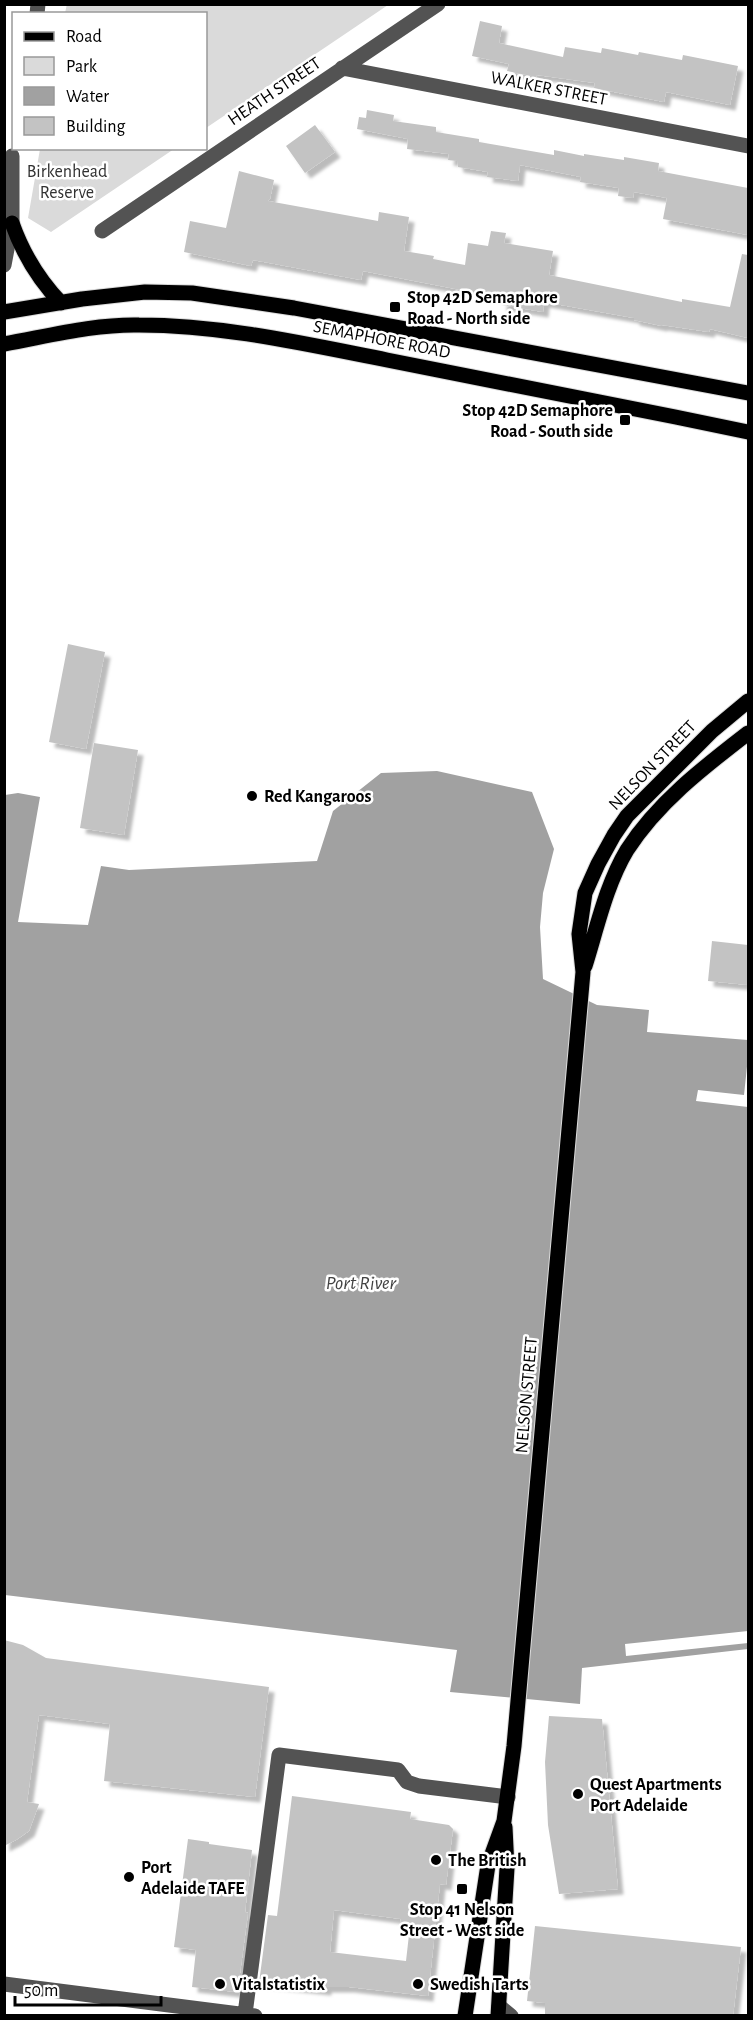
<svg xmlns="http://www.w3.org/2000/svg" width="753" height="2020" viewBox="0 0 753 2020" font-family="'Alegreya Sans',sans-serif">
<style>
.green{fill:#dadada}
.water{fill:#a1a1a1}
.pier{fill:#fff}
.building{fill:#c3c3c3;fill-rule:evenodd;filter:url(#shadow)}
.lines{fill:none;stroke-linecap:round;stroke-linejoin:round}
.major-casing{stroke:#dbdbdb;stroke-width:17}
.minor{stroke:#535353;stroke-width:15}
.major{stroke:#000;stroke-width:15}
.poi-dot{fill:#000;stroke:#fff;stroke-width:2}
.labels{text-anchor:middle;stroke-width:5;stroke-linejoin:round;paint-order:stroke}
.street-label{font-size:18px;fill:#000;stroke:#fff}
.park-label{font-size:18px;fill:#313131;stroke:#fff}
.poi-label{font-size:18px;font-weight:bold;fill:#000;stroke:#fff;text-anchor:start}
.water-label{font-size:20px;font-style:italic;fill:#424242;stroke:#fff}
</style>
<defs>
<filter id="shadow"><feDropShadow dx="5.5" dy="5.5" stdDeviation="1.5" flood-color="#0004"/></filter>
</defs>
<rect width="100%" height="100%" fill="#fff"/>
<path class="green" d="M 67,4 L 388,4 L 388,5 L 206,128 L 206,14 L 65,13 Z
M 40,149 L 40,148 L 174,149 L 51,232 L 28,218 Z"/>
<path class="water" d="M 437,771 L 532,792 L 554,849 L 543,893 L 540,927 L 543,979 L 597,1005 L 649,1010 L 647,1032 L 748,1040 L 748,1649 L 582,1668 L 580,1704 L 450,1692 L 457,1650 L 5,1595 L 5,795 L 18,793 L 40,797 L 18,922 L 88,925 L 101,866 L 129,870 L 317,861 L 333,811 L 381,773 Z"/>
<path class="pier" d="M 748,1057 L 748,1107 L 696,1101 L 698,1090 L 744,1095 Z
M 748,1631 L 748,1643 L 626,1656 L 625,1644 Z"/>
<path class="building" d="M 480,21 L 502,26 L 499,43 L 563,57 L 565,47 L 601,53 L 602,48 L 638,55 L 639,52 L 682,60 L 683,55 L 738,66 L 730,105 L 666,92 L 664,102 L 594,88 L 595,83 L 537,75 L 536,77 L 507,71 L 509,64 L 472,56 Z
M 367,110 L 394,115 L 393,121 L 436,127 L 436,132 L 479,139 L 479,142 L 554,155 L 554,150 L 584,156 L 584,154 L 624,160 L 624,157 L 659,163 L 658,171 L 748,188 L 748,235 L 663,219 L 667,198 L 634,192 L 633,198 L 618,196 L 619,188 L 580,182 L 581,177 L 520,165 L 518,181 L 487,177 L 488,172 L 458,167 L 457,161 L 448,160 L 449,154 L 407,149 L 408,139 L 357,129 L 359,117 L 366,118 Z
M 315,125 L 335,152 L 305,173 L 286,146 Z
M 239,171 L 274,180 L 270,199 L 268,201 L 378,221 L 379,212 L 409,217 L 404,251 L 434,256 L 433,259 L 465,265 L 468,243 L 488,246 L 491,231 L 506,233 L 504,243 L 553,251 L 549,275 L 682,302 L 682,299 L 730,307 L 742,254 L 748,255 L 748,338 L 710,329 L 709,332 L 662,325 L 662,326 L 634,320 L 634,318 L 544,302 L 543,312 L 501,305 L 502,298 L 363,271 L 361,280 L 253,260 L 251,266 L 184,252 L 190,221 L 226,228 Z
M 68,644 L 105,652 L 86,749 L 49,742 Z
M 94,743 L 138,750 L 124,835 L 80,828 Z
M 712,941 L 748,945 L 748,985 L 708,981 Z
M 4,1640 L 23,1645 L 46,1658 L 269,1687 L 255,1797 L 104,1781 L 110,1724 L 39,1715 L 27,1802 L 39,1804 L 29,1831 L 16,1840 L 4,1846 Z
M 549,1716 L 602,1719 L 618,1889 L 559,1894 L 548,1825 L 545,1762 Z
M 292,1796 L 411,1812 L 410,1819 L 449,1825 L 453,1829 L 446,1885 L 440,1884 L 428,1996 L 349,1987 L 326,1987 L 326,1990 L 259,1983 L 268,1915 L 277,1916 ZM 334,1910 L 401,1919 L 400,1924 L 410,1926 L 406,1961 L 330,1952 Z
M 188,1839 L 209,1842 L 209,1844 L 252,1850 L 245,1912 L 248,1913 L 239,1981 L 237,1981 L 236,1992 L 192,1987 L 196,1950 L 174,1947 Z
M 535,1926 L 741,1947 L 733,2016 L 545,2014 L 545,2003 L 527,2001 Z"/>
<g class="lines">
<defs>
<path id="major" d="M 12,223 C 23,254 38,279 61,303
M 4,312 L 82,299 L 145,292 L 192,293 L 294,308 L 748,393
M 4,344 C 49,336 94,324 139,325 C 223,325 305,344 387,360 C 508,383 628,407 748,432
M 585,966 C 597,928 606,885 627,850 C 658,802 704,767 748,733
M 465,2016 L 488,1865 L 504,1821 L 514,1746 L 583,972 L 579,934 L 585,893 L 598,864 L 614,835 L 627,816 L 712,731 L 748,701
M 498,2016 L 507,1868 L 505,1827"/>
</defs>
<use href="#major" class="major-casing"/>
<path class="minor" d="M 37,14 L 38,4
M 342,68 L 748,146
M 102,231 L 438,4
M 4,265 L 12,223 L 12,156
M 4,1984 L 255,2016
M 499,2006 L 511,2016
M 245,2014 L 279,1755 L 398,1770 L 407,1782 L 419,1786 L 508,1797"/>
<use href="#major" class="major"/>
</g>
<g class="poi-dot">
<rect x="389" y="301" width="12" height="12" rx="3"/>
<rect x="619" y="414" width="12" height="12" rx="3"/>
<circle cx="252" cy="796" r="6"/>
<circle cx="578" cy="1794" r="6"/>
<circle cx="436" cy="1860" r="6"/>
<circle cx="129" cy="1877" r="6"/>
<rect x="456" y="1883" width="12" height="12" rx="3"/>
<circle cx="220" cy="1984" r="6"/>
<circle cx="418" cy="1984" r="6"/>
</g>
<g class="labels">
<g class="street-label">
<text transform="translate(549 88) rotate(11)" y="6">WALKER STREET</text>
<text transform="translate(274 91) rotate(-34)" y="6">HEATH STREET</text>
<text transform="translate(382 339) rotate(11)" y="6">SEMAPHORE ROAD</text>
<text transform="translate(652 765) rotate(-46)" y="6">NELSON STREET</text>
<text transform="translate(526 1395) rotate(-85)" y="6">NELSON STREET</text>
</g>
<g class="park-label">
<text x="67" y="177">Birkenhead<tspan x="67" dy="21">Reserve</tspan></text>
</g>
<g class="poi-label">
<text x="407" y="303">Stop 42D Semaphore<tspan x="407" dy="21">Road - North side</tspan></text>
<text x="613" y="416" text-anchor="end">Stop 42D Semaphore<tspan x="613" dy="21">Road - South side</tspan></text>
<text x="264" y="802">Red Kangaroos</text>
<text x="590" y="1790">Quest Apartments<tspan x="590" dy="21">Port Adelaide</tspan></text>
<text x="448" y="1866">The British</text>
<text x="141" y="1873">Port<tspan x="141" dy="21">Adelaide TAFE</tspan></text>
<text x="462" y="1915" text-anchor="middle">Stop 41 Nelson<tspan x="462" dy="21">Street - West side</tspan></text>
<text x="232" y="1990">Vitalstatistix</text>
<text x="430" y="1990">Swedish Tarts</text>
</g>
<g class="water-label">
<text x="361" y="1289">Port River</text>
</g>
</g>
<rect width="753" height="2020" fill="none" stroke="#000000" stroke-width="12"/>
<rect x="12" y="12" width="195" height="138" fill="#ffffff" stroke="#999999" stroke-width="1.5"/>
<rect x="24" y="32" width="30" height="9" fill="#000000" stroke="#999999" stroke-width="1.5"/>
<text x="66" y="42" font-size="18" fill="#000000">Road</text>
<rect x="24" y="57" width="30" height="18" fill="#dadada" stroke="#999999" stroke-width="1.5"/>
<text x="66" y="72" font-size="18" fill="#000000">Park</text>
<rect x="24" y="87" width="30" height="18" fill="#a1a1a1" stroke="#999999" stroke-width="1.5"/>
<text x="66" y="102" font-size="18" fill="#000000">Water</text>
<rect x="24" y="117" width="30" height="18" fill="#c3c3c3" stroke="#999999" stroke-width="1.5"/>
<text x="66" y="132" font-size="18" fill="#000000">Building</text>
<path d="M15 1996v9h146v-9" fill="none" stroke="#000000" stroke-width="3"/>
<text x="24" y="1996" font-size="18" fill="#000000" stroke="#ffffff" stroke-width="4.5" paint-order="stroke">50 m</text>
</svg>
